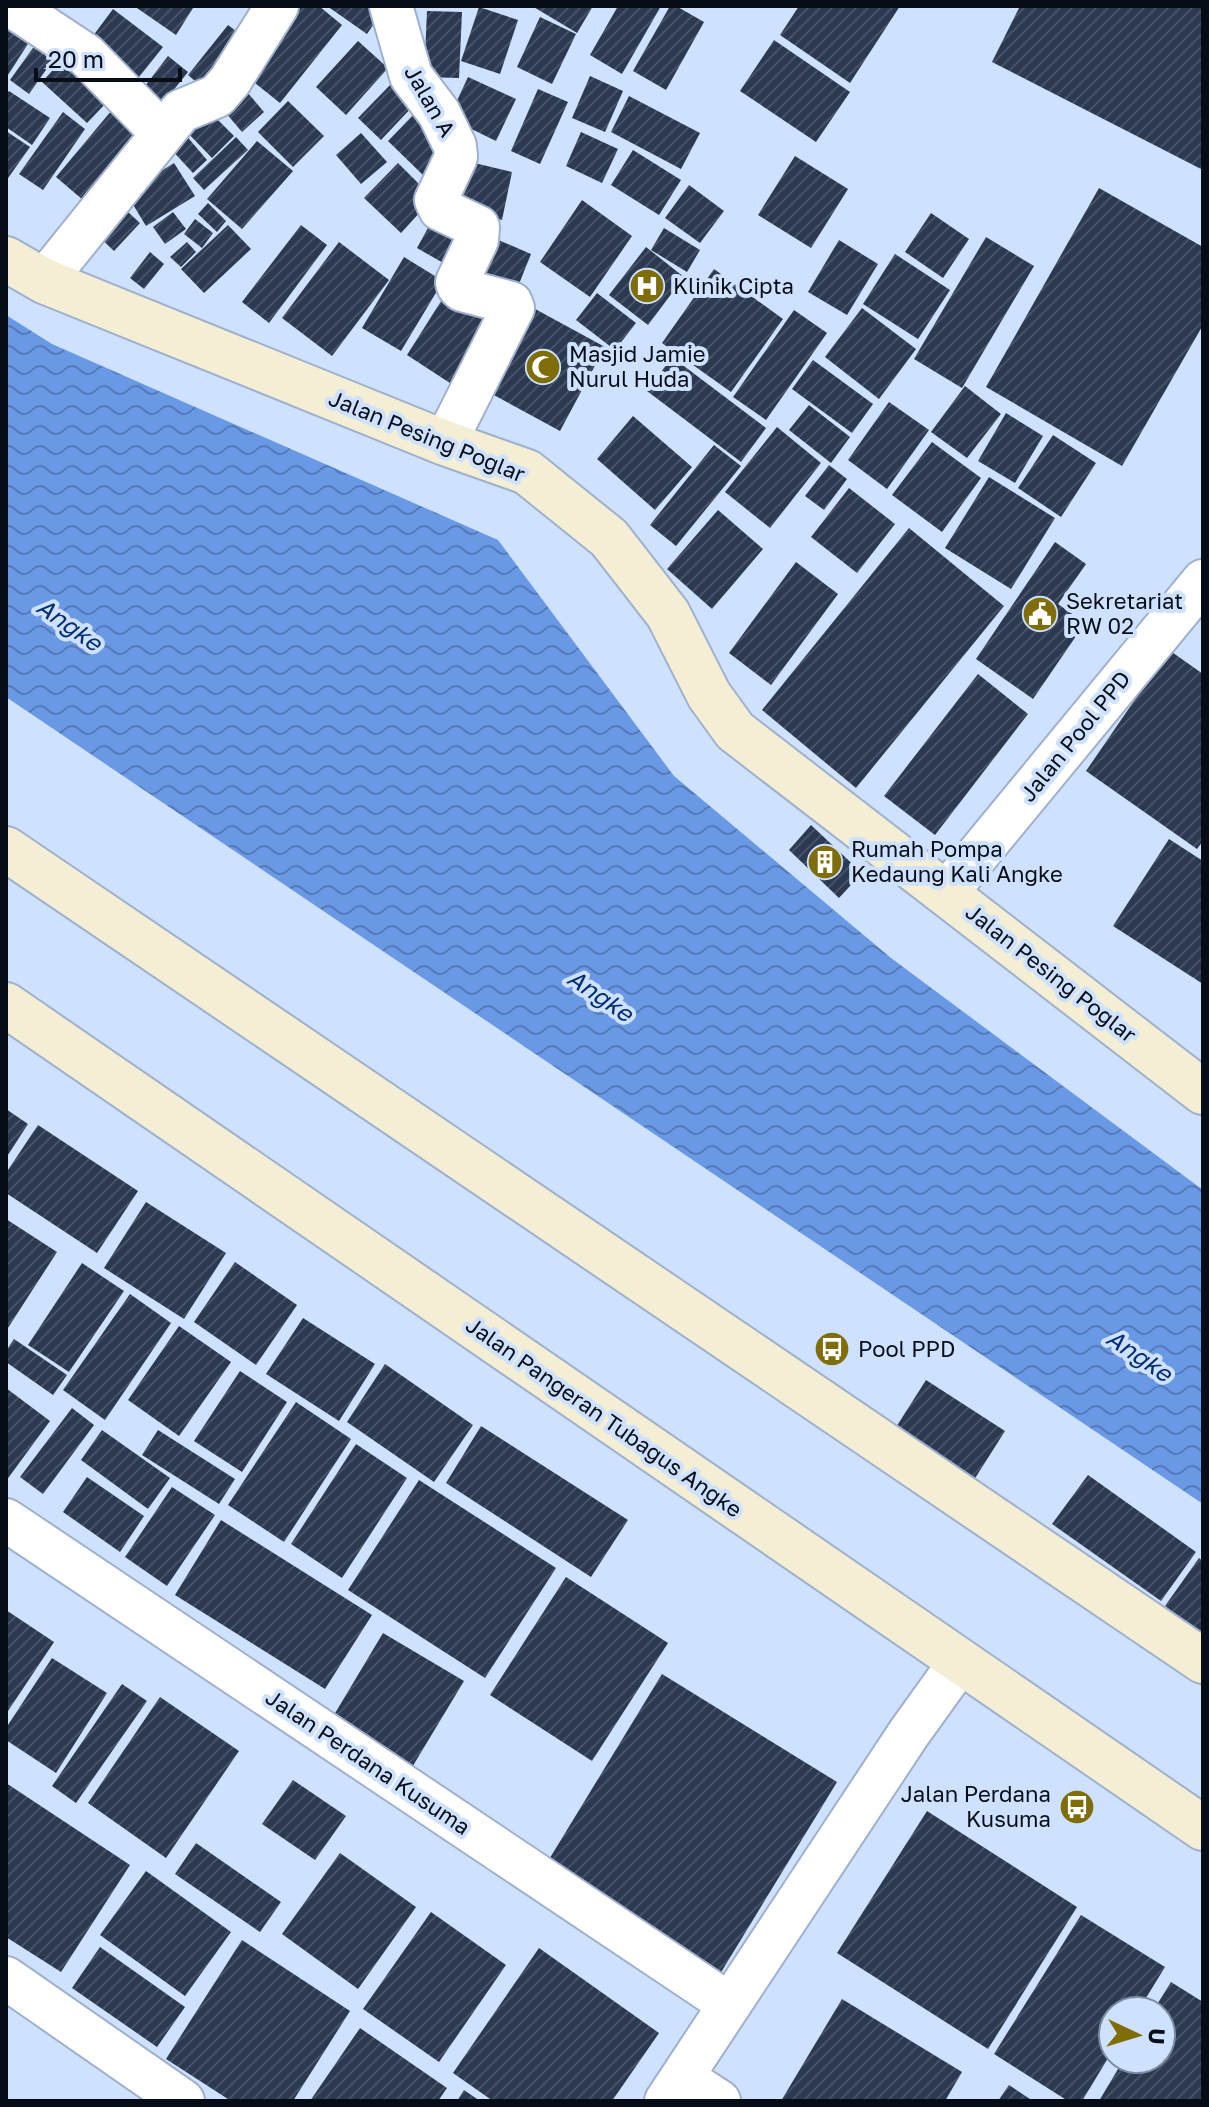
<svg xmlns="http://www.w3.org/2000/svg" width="1209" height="2107" viewBox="0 0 1209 2107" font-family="'Golos Text',sans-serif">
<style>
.water{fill:url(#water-waves)}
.building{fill:url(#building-hatch)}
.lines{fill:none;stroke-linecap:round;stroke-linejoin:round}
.street-casing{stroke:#9eb0cc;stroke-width:46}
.secondary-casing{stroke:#9eb0cc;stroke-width:48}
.street{stroke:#fff;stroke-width:42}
.secondary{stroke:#f4eed4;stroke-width:44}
.labels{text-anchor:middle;stroke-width:8;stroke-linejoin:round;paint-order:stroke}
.street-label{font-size:22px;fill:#070d17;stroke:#cee1ff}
.poi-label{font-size:22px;fill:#070d17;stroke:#cee1ff;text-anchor:start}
.water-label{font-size:24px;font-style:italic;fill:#052f73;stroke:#cee1ff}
</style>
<defs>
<pattern id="water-waves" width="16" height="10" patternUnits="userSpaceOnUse" patternTransform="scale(2)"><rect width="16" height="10" fill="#6998e5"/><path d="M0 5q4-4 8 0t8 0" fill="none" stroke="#547ab9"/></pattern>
<pattern id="building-hatch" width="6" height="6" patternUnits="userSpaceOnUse" patternTransform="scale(2)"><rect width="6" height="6" fill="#2b3951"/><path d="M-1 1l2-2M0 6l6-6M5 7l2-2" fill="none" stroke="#475266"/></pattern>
</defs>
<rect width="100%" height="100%" fill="#cee1ff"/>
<path class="water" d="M 6,315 L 52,344 L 498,540 L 674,776 L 891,958 L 1203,1190 L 1203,1504 L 6,697 Z"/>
<path class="building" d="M 134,6 L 191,6 L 193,8 L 176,35 Z
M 291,6 L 319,6 L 342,25 L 280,103 L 241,72 Z
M 327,6 L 386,6 L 367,34 Z
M 532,6 L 593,6 L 577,33 Z
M 618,6 L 661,6 L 622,74 L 590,55 Z
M 670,6 L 676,6 L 704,22 L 666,90 L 633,71 Z
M 799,6 L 900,6 L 850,83 L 780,35 Z
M 1020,6 L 1203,6 L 1203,170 L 992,62 Z
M 479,7 L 518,20 L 500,74 L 461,61 Z
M 113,9 L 163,47 L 139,77 L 90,40 Z
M 427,11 L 462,12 L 459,78 L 424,77 Z
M 6,15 L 35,33 L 6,78 Z
M 540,17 L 576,34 L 552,84 L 517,67 Z
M 228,25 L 248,40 L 208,92 L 188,75 Z
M 43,34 L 62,47 L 29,94 L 10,80 Z
M 774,40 L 850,92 L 816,142 L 740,91 Z
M 358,41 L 388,68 L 346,115 L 316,87 Z
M 168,56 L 188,72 L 164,102 L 145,86 Z
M 62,60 L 107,102 L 87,123 L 42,82 Z
M 590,76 L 623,91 L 605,132 L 572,118 Z
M 468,77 L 516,99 L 496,141 L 449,118 Z
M 391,84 L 414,105 L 381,140 L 358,118 Z
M 242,86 L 264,112 L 242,132 L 220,106 Z
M 538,89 L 568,102 L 540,164 L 511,151 Z
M 9,91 L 50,118 L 32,145 L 6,127 L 6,95 Z
M 629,96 L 700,133 L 681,169 L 611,132 Z
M 288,101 L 324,136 L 293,167 L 258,132 Z
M 117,104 L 152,133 L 90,206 L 56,177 Z
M 205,107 L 234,136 L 212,158 L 183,128 Z
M 63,112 L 85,129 L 43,190 L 19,174 Z
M 413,115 L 449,150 L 424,176 L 388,141 Z
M 6,131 L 30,147 L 6,181 Z
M 581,132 L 618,149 L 602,183 L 566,166 Z
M 184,133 L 207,160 L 193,173 L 169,147 Z
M 361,133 L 387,162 L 361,184 L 336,155 Z
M 236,137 L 248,150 L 204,190 L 193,178 Z
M 257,141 L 293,171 L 242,229 L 207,199 Z
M 633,150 L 681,180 L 659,215 L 611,185 Z
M 795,156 L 848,189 L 811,248 L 758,215 Z
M 466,161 L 512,172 L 502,220 L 456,210 Z
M 174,163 L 195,196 L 146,226 L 126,193 Z
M 398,163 L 433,198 L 401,233 L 364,198 Z
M 689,185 L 724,211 L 700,243 L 665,218 Z
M 1099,188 L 1203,247 L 1203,325 L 1122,466 L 986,387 Z
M 582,200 L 632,236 L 590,297 L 540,262 Z
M 118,203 L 140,223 L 114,251 L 92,230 Z
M 208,203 L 226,221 L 217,232 L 198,214 Z
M 173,212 L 186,229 L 165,244 L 153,227 Z
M 931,213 L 969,239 L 943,278 L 905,252 Z
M 435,215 L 471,235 L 452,268 L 417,248 Z
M 195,219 L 213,233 L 202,248 L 184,234 Z
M 228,225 L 251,249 L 204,293 L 181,269 Z
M 301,225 L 327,245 L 269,323 L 242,302 Z
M 664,228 L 700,250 L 687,272 L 651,250 Z
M 487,235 L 531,254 L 513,299 L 468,280 Z
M 986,237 L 1034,266 L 962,388 L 914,359 Z
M 839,240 L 878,264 L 847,315 L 808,292 Z
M 187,242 L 196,252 L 181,267 L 170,257 Z
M 339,242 L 389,280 L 332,356 L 282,318 Z
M 646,247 L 684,277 L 648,325 L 609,295 Z
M 150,252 L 164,264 L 144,289 L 130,278 Z
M 895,254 L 950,290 L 918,339 L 863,304 Z
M 404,257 L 443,281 L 401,351 L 362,328 Z
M 714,269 L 783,319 L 731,392 L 662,343 Z
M 450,287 L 499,320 L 456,387 L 407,355 Z
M 597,293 L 636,323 L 615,350 L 576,320 Z
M 526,304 L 605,347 L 560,431 L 481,388 Z
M 862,308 L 916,349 L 879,399 L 825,357 Z
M 794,310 L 827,333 L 766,420 L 733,397 Z
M 672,357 L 766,428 L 741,462 L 647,391 Z
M 813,360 L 873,404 L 852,433 L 792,389 Z
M 965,386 L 1001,414 L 967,458 L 931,432 Z
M 889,402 L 929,430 L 887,489 L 848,460 Z
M 809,405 L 850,437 L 831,463 L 789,430 Z
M 1006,413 L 1043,436 L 1015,483 L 978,461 Z
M 633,416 L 692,467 L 655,510 L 597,459 Z
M 777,427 L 821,463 L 770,528 L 725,492 Z
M 1053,435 L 1096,463 L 1061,517 L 1018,488 Z
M 932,442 L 981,478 L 942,532 L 892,495 Z
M 714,445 L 741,466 L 676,546 L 650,525 Z
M 829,465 L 847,479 L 824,510 L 805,496 Z
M 989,477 L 1055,518 L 1011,589 L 945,548 Z
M 849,488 L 895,524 L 857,573 L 811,537 Z
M 718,510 L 763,549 L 712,609 L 667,569 Z
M 909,528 L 1004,606 L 856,788 L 762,710 Z
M 1055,542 L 1086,564 L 1058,604 L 1085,623 L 1033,699 L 976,659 Z
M 796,562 L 838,594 L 771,685 L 729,653 Z
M 1169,650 L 1203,674 L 1203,841 L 1197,849 L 1086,771 Z
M 978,674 L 1028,714 L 935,835 L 884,796 Z
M 811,825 L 862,873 L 839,898 L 789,850 Z
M 1169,839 L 1203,861 L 1203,984 L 1113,926 Z
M 6,1109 L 28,1124 L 6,1158 Z
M 38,1125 L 138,1191 L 97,1253 L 6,1193 L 6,1173 Z
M 146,1202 L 226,1253 L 184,1319 L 104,1268 Z
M 6,1219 L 57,1252 L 6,1331 Z
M 235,1262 L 297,1305 L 256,1365 L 194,1322 Z
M 82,1263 L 124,1291 L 69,1372 L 28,1345 Z
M 130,1294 L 171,1323 L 105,1420 L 63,1390 Z
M 303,1318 L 375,1364 L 339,1421 L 266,1374 Z
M 179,1326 L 231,1362 L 179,1436 L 128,1400 Z
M 14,1339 L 67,1375 L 53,1395 L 6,1362 L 6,1351 Z
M 385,1364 L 473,1425 L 434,1482 L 347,1422 Z
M 240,1371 L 287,1402 L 242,1472 L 194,1441 Z
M 926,1380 L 1005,1431 L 972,1483 L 893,1432 Z
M 6,1388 L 50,1421 L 6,1481 Z
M 296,1402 L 351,1439 L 284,1542 L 228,1505 Z
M 72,1408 L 94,1425 L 43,1494 L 20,1477 Z
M 481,1426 L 628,1520 L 591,1577 L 446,1483 Z
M 102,1430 L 170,1478 L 148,1509 L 81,1460 Z
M 158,1430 L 235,1479 L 219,1504 L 142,1455 Z
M 356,1444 L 407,1478 L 342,1578 L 291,1544 Z
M 1088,1475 L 1196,1552 L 1161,1601 L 1052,1524 Z
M 87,1477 L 144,1516 L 120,1552 L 63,1512 Z
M 419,1480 L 556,1568 L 485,1678 L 348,1590 Z
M 172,1487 L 215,1515 L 167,1586 L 125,1557 Z
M 221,1520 L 372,1615 L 325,1689 L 175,1595 Z
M 1199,1558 L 1203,1561 L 1203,1634 L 1165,1606 Z
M 566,1577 L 668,1643 L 592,1761 L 490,1695 Z
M 6,1610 L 54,1642 L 6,1714 Z
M 383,1633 L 464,1681 L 411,1769 L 331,1720 Z
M 52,1658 L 107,1693 L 56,1773 L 6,1740 L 6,1728 Z
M 662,1674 L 837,1782 L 720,1974 L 545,1866 Z
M 122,1684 L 147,1701 L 76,1803 L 52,1786 Z
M 160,1697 L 239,1751 L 166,1858 L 88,1803 Z
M 293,1780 L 346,1816 L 315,1860 L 262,1824 Z
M 6,1783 L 130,1865 L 61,1972 L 6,1937 Z
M 927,1811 L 1077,1907 L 988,2049 L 837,1953 Z
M 196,1843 L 281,1902 L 260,1932 L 175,1874 Z
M 340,1853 L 416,1907 L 358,1989 L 282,1934 Z
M 146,1871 L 231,1932 L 185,1996 L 100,1935 Z
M 431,1912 L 506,1965 L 439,2062 L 363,2009 Z
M 1081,1915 L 1165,1967 L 1138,2011 L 1113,2011 L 1113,2050 L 1082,2101 L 1068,2101 L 994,2054 Z
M 242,1940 L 350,2011 L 293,2101 L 231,2101 L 166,2059 Z
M 100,1947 L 185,2007 L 157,2047 L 72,1988 Z
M 539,1948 L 659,2033 L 612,2101 L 493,2101 L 453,2073 Z
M 1171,1982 L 1203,2002 L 1203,2101 L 1099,2101 L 1124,2059 L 1161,2059 L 1161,2011 L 1153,2011 Z
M 842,1999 L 962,2072 L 945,2101 L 781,2101 Z
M 360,2028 L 447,2088 L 438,2101 L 310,2101 Z
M 1009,2085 L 1033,2101 L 998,2101 Z
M 464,2090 L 480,2101 L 457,2101 Z"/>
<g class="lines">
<defs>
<path id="street" d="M 12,6 L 86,55 L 162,133
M 391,6 L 411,76 L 439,113 L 455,146 L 456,157 L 436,200 L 440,209 L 478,227 L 477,240 L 457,282 L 458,286 L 462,290 L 511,303 L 513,308 L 445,443
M 44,281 L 181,111 L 217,96 L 230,81 L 277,6
M 947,892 L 1203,581
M 6,1520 L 729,2004
M 6,1978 L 183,2101
M 682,2077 L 719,2101
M 666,2101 L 909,1733 L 960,1662"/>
<path id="secondary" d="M 6,259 L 44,281 L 445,443 L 527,472 L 609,538 L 668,614 L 709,695 L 735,731 L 1203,1092
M 6,849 L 1203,1661
M 6,1005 L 1203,1828"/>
</defs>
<use href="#street" class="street-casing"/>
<use href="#secondary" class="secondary-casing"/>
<use href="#street" class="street"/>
<use href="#secondary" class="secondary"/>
</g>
<defs>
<symbol id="hospital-disc" viewBox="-11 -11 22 22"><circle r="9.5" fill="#7e6d08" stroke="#cee1ff"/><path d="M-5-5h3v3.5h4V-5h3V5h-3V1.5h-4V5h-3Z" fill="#fff"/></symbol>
<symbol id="mosque-disc" viewBox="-11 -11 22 22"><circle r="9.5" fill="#7e6d08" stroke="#cee1ff"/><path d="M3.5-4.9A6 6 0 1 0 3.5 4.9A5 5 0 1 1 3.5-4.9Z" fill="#fff"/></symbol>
<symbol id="civic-disc" viewBox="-11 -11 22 22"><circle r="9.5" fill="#7e6d08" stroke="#cee1ff"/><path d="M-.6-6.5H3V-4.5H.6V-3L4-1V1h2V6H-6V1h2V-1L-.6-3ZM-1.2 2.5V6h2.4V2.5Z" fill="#fff"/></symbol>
<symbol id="building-disc" viewBox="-11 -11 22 22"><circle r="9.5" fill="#7e6d08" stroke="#cee1ff"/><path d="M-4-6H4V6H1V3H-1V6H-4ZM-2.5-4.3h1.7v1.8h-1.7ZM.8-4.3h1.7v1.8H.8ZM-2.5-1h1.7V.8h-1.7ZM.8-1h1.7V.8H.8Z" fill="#fff"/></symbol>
<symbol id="bus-disc" viewBox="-11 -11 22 22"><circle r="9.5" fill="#7e6d08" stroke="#cee1ff"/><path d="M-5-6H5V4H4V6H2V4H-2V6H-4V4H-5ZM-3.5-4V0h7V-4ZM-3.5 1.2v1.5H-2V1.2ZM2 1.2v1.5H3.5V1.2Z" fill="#fff"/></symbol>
</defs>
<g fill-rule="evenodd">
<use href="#hospital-disc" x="627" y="266" width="40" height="40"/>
<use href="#mosque-disc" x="523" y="347" width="40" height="40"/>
<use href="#civic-disc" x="1020" y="594" width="40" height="40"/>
<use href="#building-disc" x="805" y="842" width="40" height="40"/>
<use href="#bus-disc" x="812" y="1329" width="40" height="40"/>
<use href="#bus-disc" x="1057" y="1787" width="40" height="40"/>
</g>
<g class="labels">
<g class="street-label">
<text transform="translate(430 101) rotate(60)" y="8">Jalan A</text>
<text transform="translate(427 436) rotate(22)" y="8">Jalan Pesing Poglar</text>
<text transform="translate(1075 736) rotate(-51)" y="8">Jalan Pool PPD</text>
<text transform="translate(1051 973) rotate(38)" y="8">Jalan Pesing Poglar</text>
<text transform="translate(604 1417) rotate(35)" y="8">Jalan Pangeran Tubagus Angke</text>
<text transform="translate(368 1762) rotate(34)" y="8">Jalan Perdana Kusuma</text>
</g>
<g class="poi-label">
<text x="673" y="294">Klinik Cipta</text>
<text x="569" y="362">Masjid Jamie<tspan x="569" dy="25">Nurul Huda</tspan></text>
<text x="1066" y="609">Sekretariat<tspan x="1066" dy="25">RW 02</tspan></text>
<text x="851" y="857">Rumah Pompa<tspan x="851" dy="25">Kedaung Kali Angke</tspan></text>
<text x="858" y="1357">Pool PPD</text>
<text x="1051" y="1802" text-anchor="end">Jalan Perdana<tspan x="1051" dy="25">Kusuma</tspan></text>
</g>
<g class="water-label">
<text transform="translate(69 625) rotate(35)" y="8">Angke</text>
<text transform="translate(600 996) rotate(34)" y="8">Angke</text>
<text transform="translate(1139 1356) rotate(34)" y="8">Angke</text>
</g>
</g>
<rect width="1209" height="2107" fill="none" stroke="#070d17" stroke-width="16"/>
<g transform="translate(1137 2035) rotate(94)"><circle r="38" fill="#cee1ff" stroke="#7e8ca2" stroke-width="2"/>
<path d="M0-6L14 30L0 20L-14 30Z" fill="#7e6d08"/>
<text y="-12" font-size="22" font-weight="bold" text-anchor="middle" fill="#070d17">U</text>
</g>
<path d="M36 68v12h144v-12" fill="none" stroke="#070d17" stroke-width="4"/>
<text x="48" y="68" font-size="24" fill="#070d17" stroke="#cee1ff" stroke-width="6" paint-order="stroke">20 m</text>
</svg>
